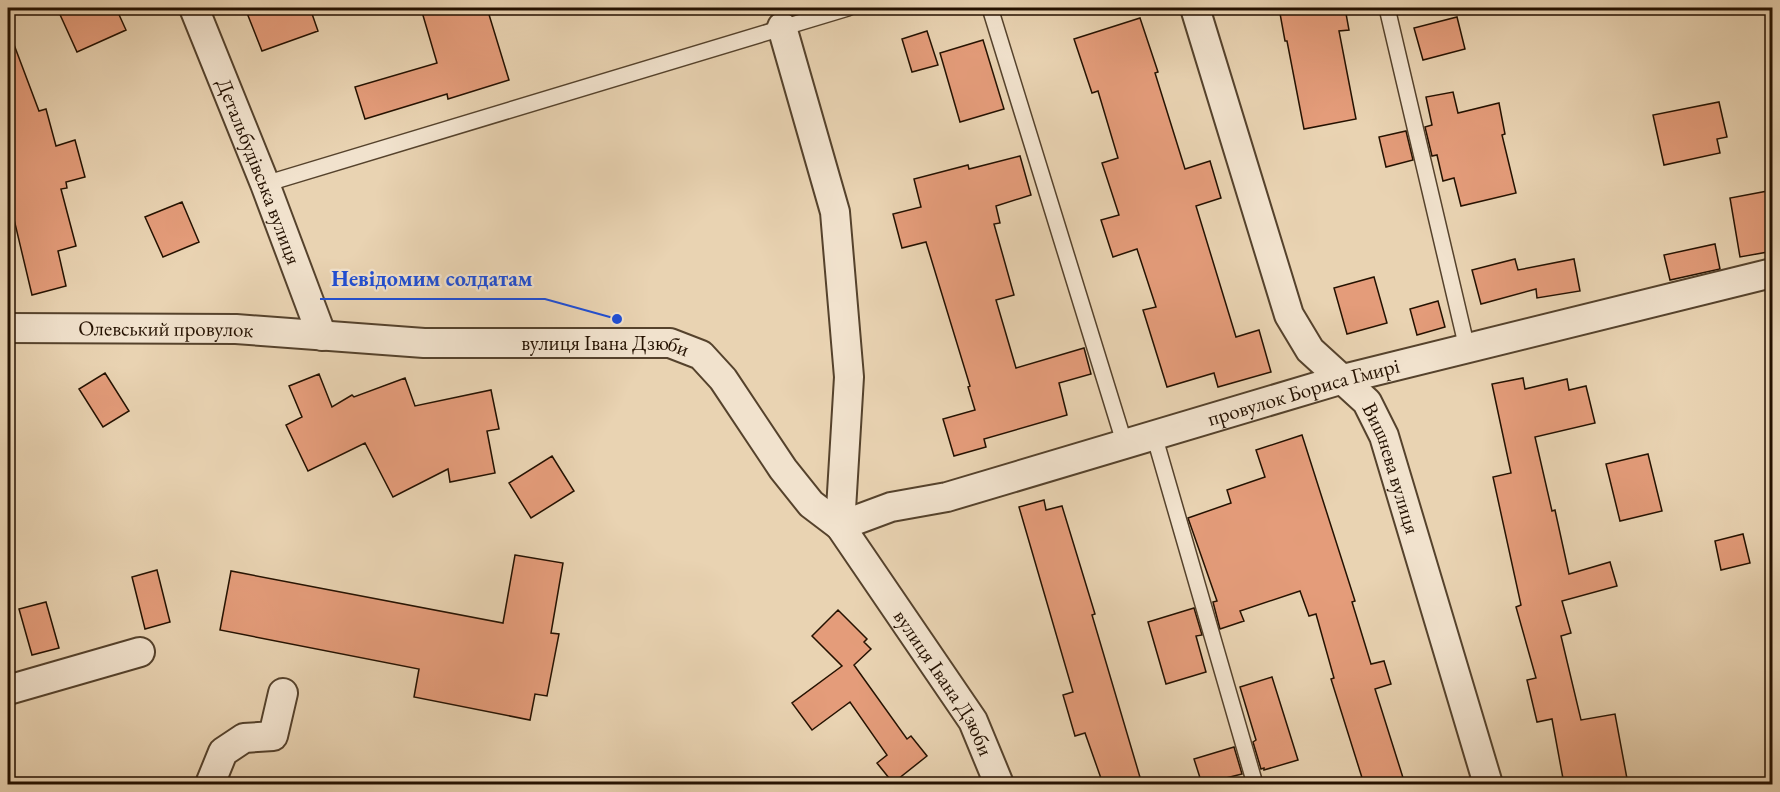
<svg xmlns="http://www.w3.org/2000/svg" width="1780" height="792" viewBox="0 0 1780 792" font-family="'EB Garamond',serif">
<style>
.building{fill:#e49c7a;stroke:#241100;stroke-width:1.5}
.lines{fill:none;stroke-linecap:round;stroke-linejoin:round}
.service-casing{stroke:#55422c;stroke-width:18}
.minor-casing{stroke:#55422c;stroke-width:32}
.service{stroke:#f1e2cd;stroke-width:15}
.minor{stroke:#f1e2cd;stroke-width:28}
.labels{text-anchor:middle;stroke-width:4.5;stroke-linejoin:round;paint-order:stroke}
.street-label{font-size:21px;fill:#241100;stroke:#f1e2cd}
.leader{fill:none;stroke:#1d4ed8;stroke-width:2}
.callout-dot{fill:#1d4ed8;stroke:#f1e2cd;stroke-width:2}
.callout-label{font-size:22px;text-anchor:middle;font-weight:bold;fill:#1d4ed8;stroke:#f1e2cd;stroke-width:4.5;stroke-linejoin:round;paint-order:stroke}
</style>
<rect width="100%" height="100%" fill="#e9d3b2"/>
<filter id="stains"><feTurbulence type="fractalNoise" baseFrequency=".00333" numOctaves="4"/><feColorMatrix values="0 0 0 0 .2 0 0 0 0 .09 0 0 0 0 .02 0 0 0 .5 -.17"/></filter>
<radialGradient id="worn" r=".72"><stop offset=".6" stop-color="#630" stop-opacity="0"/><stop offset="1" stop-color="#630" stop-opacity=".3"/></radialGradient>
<path class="building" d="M 57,8 L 116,8 L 126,30 L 77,52 Z
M 245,8 L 310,8 L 318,31 L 262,51 Z
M 435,8 L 487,8 L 509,80 L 448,99 L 447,94 L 365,119 L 355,87 L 437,63 L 422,12 Z
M 1279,8 L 1345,8 L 1349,30 L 1339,31 L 1356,119 L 1304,129 L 1287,41 L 1285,41 Z
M 1457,17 L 1465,49 L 1423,60 L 1414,28 Z
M 1140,18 L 1158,72 L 1155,73 L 1185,169 L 1210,161 L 1221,198 L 1196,206 L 1236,337 L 1259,330 L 1271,372 L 1218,387 L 1214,373 L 1167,387 L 1143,310 L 1156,307 L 1137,249 L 1113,257 L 1101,220 L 1119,215 L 1102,163 L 1118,158 L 1098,91 L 1092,93 L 1074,39 Z
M 927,31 L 938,65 L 912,72 L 902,39 Z
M 8,34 L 10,34 L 39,111 L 46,109 L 56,146 L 75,140 L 85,177 L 66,182 L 67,188 L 61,189 L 76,246 L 58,251 L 66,286 L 32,295 L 8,194 Z
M 983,40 L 1004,109 L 960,122 L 940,53 Z
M 1453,92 L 1458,113 L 1499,103 L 1505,134 L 1502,135 L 1516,193 L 1461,206 L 1454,178 L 1443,181 L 1437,155 L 1432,156 L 1425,127 L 1432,125 L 1426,97 Z
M 1719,102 L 1727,137 L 1717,139 L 1720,153 L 1664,165 L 1653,115 Z
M 1406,131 L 1413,160 L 1386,167 L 1379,137 Z
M 1020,156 L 1031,195 L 996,206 L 1000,223 L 994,224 L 1014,295 L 996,300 L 1016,368 L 1084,348 L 1091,374 L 1059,383 L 1067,415 L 984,439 L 986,447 L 954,456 L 943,419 L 975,410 L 968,387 L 970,386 L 926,242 L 902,248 L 893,214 L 921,207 L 914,179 L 968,165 L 969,169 Z
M 1773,190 L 1773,251 L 1740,257 L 1730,198 Z
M 182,202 L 199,242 L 163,257 L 145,217 Z
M 1715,244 L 1720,269 L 1670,280 L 1664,255 Z
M 1515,259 L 1518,270 L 1574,259 L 1580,291 L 1537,298 L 1536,289 L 1481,304 L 1472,270 Z
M 1374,277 L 1387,323 L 1347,334 L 1334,288 Z
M 1438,301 L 1445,327 L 1417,335 L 1410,309 Z
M 105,373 L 129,411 L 103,427 L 79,389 Z
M 319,374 L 332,407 L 352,395 L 354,397 L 405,378 L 415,406 L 491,390 L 499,429 L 487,431 L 495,473 L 450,482 L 448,469 L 393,497 L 365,443 L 308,471 L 286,425 L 302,417 L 289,386 Z
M 1523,378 L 1525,389 L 1567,379 L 1569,390 L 1586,386 L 1595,423 L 1535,437 L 1552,511 L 1555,510 L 1569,574 L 1610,562 L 1617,586 L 1562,601 L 1571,633 L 1561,636 L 1581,720 L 1615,714 L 1628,784 L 1564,784 L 1552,719 L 1537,722 L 1527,680 L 1536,678 L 1516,607 L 1521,605 L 1493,477 L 1511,473 L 1492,384 Z
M 1302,435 L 1355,601 L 1352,602 L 1371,664 L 1384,661 L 1391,684 L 1375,689 L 1405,784 L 1364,784 L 1331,679 L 1334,678 L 1316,614 L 1309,616 L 1300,591 L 1240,611 L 1244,621 L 1220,629 L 1213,602 L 1217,601 L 1188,518 L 1231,503 L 1227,490 L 1265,477 L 1256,450 Z
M 1648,454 L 1662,511 L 1620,521 L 1606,464 Z
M 552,456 L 574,491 L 531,518 L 509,483 Z
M 1044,500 L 1046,510 L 1062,506 L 1095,614 L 1092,615 L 1142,784 L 1103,784 L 1085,733 L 1075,736 L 1063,695 L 1073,692 L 1019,507 Z
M 1743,534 L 1750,563 L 1721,570 L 1715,541 Z
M 515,555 L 563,563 L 551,633 L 559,634 L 547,696 L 535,694 L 530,720 L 414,697 L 419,669 L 220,630 L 231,571 L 503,623 Z
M 157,570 L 170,622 L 145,629 L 132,577 Z
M 46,602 L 59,648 L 32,655 L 19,609 Z
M 1194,608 L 1202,635 L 1196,636 L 1206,672 L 1166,684 L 1148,622 Z
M 838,610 L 867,639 L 864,642 L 871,649 L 854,665 L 907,739 L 911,736 L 927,756 L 893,783 L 877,763 L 887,755 L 850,702 L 812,730 L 792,703 L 842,666 L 812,636 Z
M 1272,677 L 1298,760 L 1264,770 L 1264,768 L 1261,769 L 1253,742 L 1256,740 L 1240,687 Z
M 1234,747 L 1242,774 L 1202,784 L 1194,759 Z"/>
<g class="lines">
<defs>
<path id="service" d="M 990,8 L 1125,445
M 1387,8 L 1467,348
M 265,184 L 848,8
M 1154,435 L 1255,784"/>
<g id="minor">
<path id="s1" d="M 194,8 L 265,184 L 322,336"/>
<path id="s2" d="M 1195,8 L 1289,315 L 1310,350 L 1367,402 L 1384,436 L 1488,784"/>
<path d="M 782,27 L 835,212 L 849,377 L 840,526"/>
<path id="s3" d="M 8,328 L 236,329 L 424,343 L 670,343 L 701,355 L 723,379 L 783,469 L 811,504 L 840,526 L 973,721 L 999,784"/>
<path id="s4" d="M 840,526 L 891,507 L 947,497 L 1343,379 L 1772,273"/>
<path d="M 8,690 L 140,652"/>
<path d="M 210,784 L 223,752 L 244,738 L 273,736 L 283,693"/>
</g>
</defs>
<use href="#service" class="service-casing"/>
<use href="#minor" class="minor-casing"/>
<use href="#service" class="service"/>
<use href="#minor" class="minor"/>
</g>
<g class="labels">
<g class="street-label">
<text dy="7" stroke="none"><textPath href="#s1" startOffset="176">Детальбудівська вулиця</textPath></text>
<text dy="7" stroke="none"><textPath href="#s3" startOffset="158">Олевський провулок</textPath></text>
<text dy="7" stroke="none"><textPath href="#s3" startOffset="598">вулиця Івана Дзюби</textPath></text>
<text dy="7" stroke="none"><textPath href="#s4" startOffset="483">провулок Бориса Гмирі</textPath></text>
<text dy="7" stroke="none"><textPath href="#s2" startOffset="510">Вишнева вулиця</textPath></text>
<text dy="7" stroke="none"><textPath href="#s3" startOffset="1106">вулиця Івана Дзюби</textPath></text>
</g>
</g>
<path class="leader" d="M617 319L545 299H320"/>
<circle class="callout-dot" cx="617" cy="319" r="6"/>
<g class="callout-label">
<text x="432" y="286">Невідомим солдатам</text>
</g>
<rect width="1780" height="792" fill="none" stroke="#e9d3b2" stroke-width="30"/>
<rect x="9" y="9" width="1762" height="774" fill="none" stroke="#241100" stroke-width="3"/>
<rect x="15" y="15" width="1750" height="762" fill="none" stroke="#241100" stroke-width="1.5"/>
<rect width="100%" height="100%" filter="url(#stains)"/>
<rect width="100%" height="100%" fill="url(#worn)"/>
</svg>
